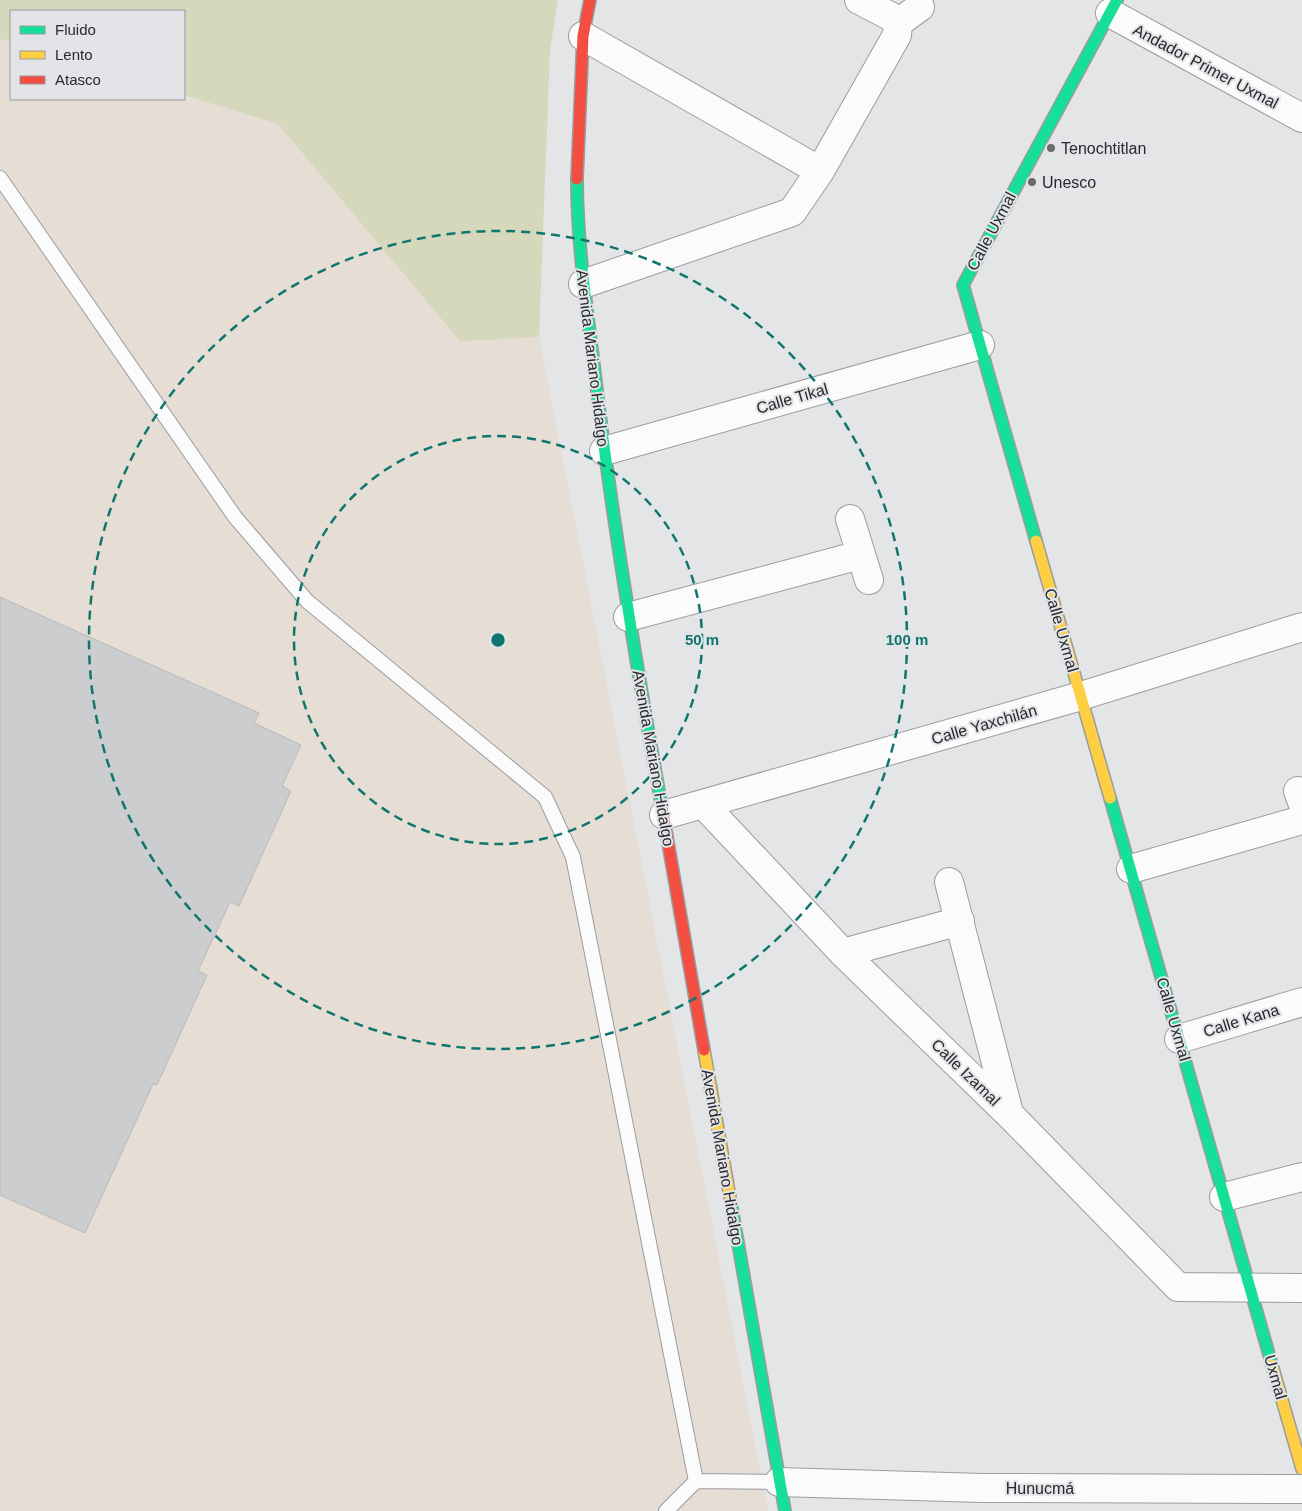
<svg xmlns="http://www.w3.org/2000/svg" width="1302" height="1511" viewBox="0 0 1302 1511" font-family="Helvetica,sans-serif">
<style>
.industrial{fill:#e6ddd5}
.green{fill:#d5d8bb}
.building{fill:#cbcdcf;stroke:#b8babb}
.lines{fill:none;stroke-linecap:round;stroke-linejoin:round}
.lane-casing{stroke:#9b9c9e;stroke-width:16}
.street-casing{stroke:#9b9c9e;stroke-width:30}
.fast-casing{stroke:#9b9c9e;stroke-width:14}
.slow-casing{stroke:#9b9c9e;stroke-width:14}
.jam-casing{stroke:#9b9c9e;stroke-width:14}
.lane{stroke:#fbfbfb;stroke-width:14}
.street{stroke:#fbfbfb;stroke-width:28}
.fast{stroke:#16e098;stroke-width:11}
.slow{stroke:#ffcf43;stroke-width:11}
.jam{stroke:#f24e42;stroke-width:11}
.ring{fill:none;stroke:#0f766e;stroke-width:2.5;stroke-dasharray:9 6}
.poi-dot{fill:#696b6d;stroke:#e2e4e8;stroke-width:2}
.labels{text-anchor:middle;stroke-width:4;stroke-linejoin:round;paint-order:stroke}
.street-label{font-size:16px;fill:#28292b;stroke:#e2e4e8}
.poi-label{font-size:16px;fill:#28292b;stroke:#e2e4e8;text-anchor:start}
.centre{fill:#0f766e;stroke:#e2e4e8;stroke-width:2.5}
.ring-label{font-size:15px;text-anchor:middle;font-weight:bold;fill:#0f766e;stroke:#e2e4e8;stroke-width:4;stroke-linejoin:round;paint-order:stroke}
</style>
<rect width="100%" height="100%" fill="#e3e5e7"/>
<path class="industrial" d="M 0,39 L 11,42 L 11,99 L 184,99 L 184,95 L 278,124 L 460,340 L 539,337 L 768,1511 L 0,1511 Z"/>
<path class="green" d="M 0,0 L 558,0 L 550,50 L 539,337 L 460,341 L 278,124 L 184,95 L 184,11 L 11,11 L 11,42 L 0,39 Z"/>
<path class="building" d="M 0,597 L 259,713 L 254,723 L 301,745 L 282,786 L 291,791 L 239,906 L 230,902 L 198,971 L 207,975 L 157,1085 L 153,1084 L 85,1233 L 0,1195 Z"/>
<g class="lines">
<defs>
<path id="lane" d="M 0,178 L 235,517 L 307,601 L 545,797 L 573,857 L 696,1481
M 666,1511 L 696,1481 L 779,1482"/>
<path id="street" d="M 859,0 L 890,16 L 898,23
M 1110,13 L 1302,118
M 898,23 L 920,7
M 583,36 L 820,171
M 583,284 L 792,212 L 820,171 L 897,35 L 898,23
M 604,451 L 980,345
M 850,519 L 869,580
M 628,617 L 860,555
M 1298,791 L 1302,802
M 704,805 L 843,953 L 1013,1118 L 1178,1287 L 1302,1288
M 664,815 L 1081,696 L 1302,627
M 1131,869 L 1302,820
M 949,882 L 1009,1113
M 843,953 L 960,921
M 1179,1039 L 1302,1002
M 1224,1197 L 1302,1177
M 779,1482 L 983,1488 L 1302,1489"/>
<path id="fast" d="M 577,179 C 577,244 587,309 595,374 C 612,520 636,664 662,808
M 1036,541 L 963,285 L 1117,0
M 1110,798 L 1272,1365
M 731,1203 L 785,1511"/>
<path id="slow" d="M 1036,541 L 1110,798
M 704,1050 L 731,1203
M 1272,1365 L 1302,1469"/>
<path id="jam" d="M 577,179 L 583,36 L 590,0
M 662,808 L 704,1050"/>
</defs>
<use href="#lane" class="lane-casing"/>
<use href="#street" class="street-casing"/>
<use href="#fast" class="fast-casing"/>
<use href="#slow" class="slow-casing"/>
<use href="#jam" class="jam-casing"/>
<use href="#lane" class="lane"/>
<use href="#street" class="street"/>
<use href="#fast" class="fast"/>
<use href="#slow" class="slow"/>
<use href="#jam" class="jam"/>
</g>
<g class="ring">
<circle cx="498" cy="640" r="204"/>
<circle cx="498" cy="640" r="409"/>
</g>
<g class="poi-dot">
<circle cx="1051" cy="148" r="5"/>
<circle cx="1032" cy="182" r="5"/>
</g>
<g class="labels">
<g class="street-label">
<text transform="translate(1206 66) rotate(28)" y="6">Andador Primer Uxmal</text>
<text transform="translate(991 231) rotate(-62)" y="6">Calle Uxmal</text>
<text transform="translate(593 358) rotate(83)" y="6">Avenida Mariano Hidalgo</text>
<text transform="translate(792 398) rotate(-16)" y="6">Calle Tikal</text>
<text transform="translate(1062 630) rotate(74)" y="6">Calle Uxmal</text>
<text transform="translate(984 724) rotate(-16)" y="6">Calle Yaxchilán</text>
<text transform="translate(654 758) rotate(80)" y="6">Avenida Mariano Hidalgo</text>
<text transform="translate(1174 1019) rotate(74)" y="6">Calle Uxmal</text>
<text transform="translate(1241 1020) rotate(-17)" y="6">Calle Kana</text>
<text transform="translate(966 1072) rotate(44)" y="6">Calle Izamal</text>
<text transform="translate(723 1157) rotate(80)" y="6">Avenida Mariano Hidalgo</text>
<text transform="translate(1276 1377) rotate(74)" y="6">Uxmal</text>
<text x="1040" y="1494">Hunucmá</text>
</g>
<g class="poi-label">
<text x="1061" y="154">Tenochtitlan</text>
<text x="1042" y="188">Unesco</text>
</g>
</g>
<circle cx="498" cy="640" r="8" class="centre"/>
<g class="ring-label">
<text x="702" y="645">50 m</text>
<text x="907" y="645">100 m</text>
</g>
<rect x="10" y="10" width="175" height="90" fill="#e2e4e8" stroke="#98999c"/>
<rect x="20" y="26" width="25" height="8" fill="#16e098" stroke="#98999c"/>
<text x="55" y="35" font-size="15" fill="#28292b">Fluido</text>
<rect x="20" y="51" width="25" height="8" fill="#ffcf43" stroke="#98999c"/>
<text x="55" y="60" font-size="15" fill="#28292b">Lento</text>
<rect x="20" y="76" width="25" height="8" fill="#f24e42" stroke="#98999c"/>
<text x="55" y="85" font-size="15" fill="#28292b">Atasco</text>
</svg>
